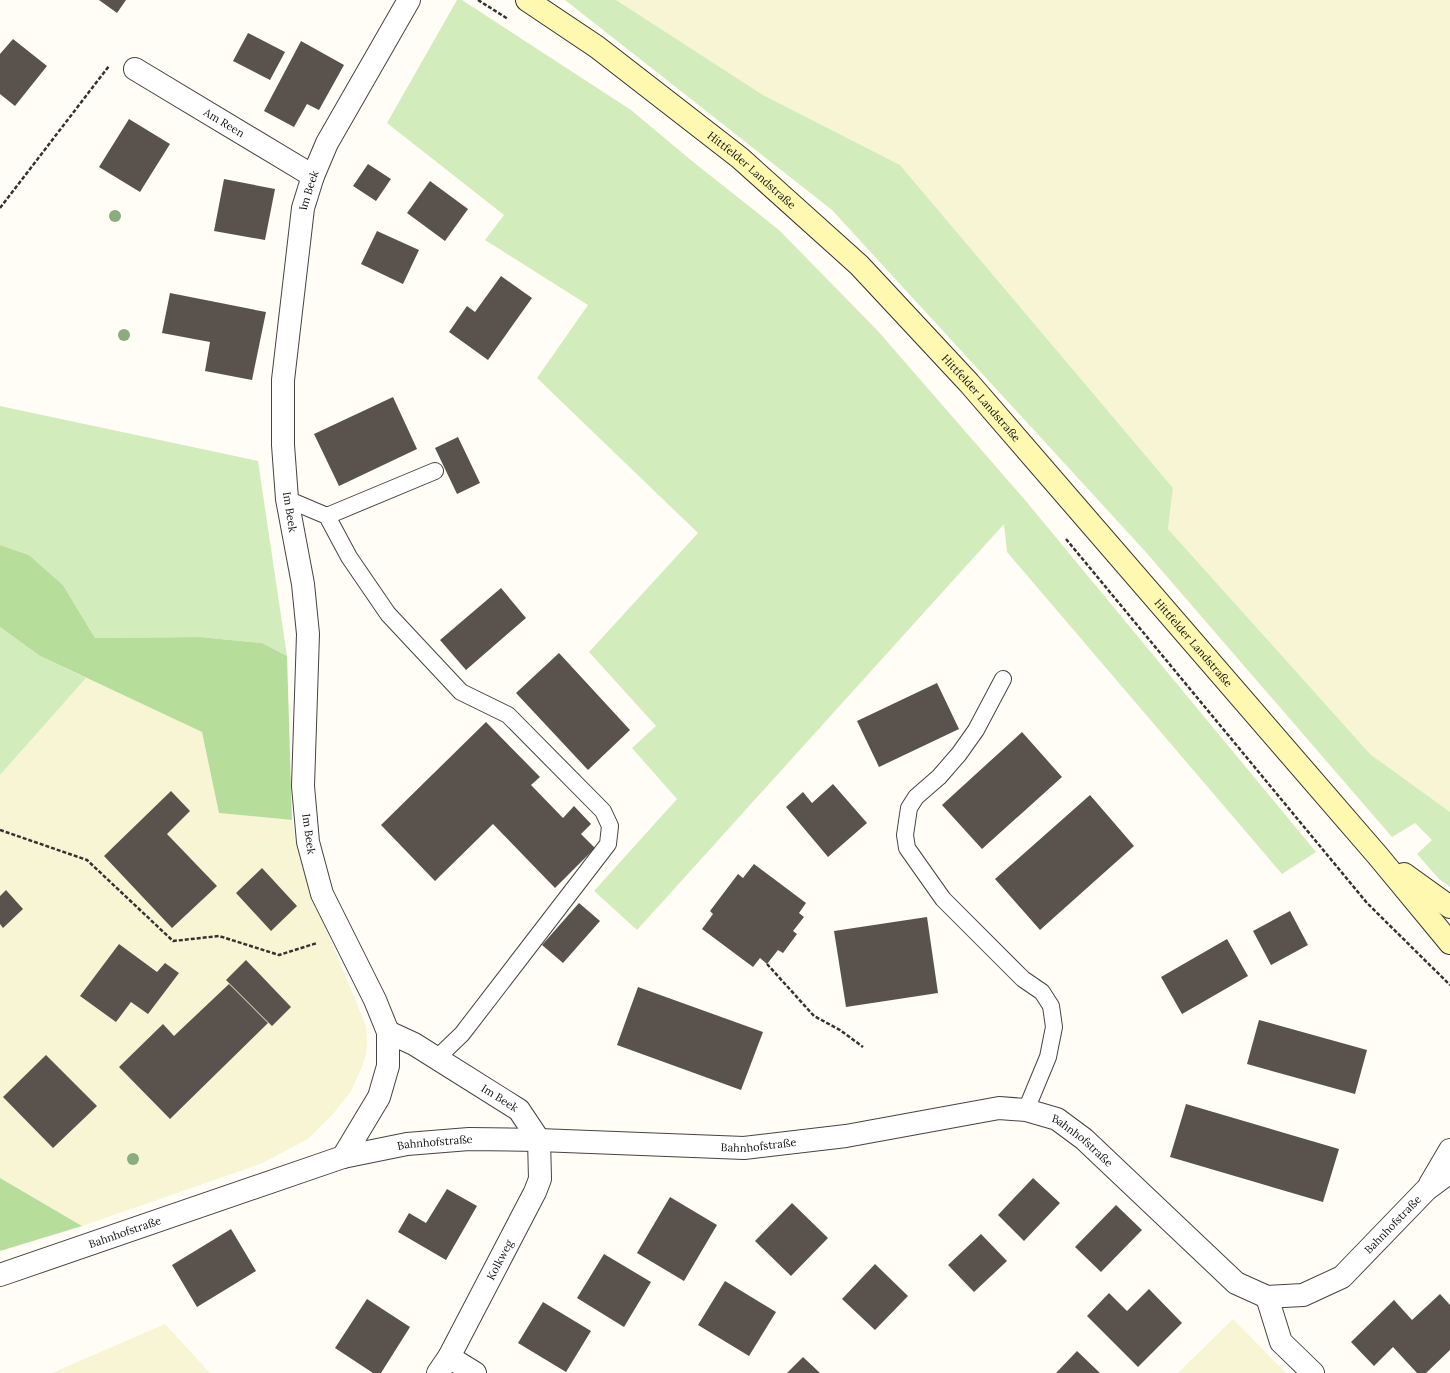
<svg xmlns="http://www.w3.org/2000/svg" width="1450" height="1373" viewBox="0 0 1450 1373" font-family="Lora,serif">
<style>
.farmland{fill:#f7f5d3}
.green{fill:#d3ecbc}
.forest{fill:#b7dd9a}
.building{fill:#5a524d}
.lines{fill:none;stroke-linecap:round;stroke-linejoin:round}
.lane-casing{stroke:#444;stroke-width:18}
.street-casing{stroke:#444;stroke-width:24}
.secondary-casing{stroke:#333;stroke-width:24}
.path{stroke:#333;stroke-width:2.5;stroke-dasharray:4 2;stroke-linecap:butt}
.lane{stroke:#fff;stroke-width:16}
.street{stroke:#fff;stroke-width:22}
.secondary{stroke:#fff8b0;stroke-width:22}
.tree{fill:#8bad7e}
.labels{text-anchor:middle;stroke-width:4;stroke-linejoin:round;paint-order:stroke}
.street-label{font-size:11px;fill:#111;stroke:#fff}
</style>
<rect width="100%" height="100%" fill="#fffdf5"/>
<path class="farmland" d="M 616,0 L 1450,0 L 1450,812 L 1370,754 L 1168,529 L 1173,488 L 900,165 L 763,95 Z
M 86,678 L 202,732 L 219,813 L 292,820 L 296,843 L 312,895 L 366,1026 L 367,1043 L 366,1055 L 362,1067 L 351,1091 L 333,1114 L 308,1139 L 260,1164 L 82,1226 L 0,1178 L 0,775 Z
M 1233,1319 L 1286,1373 L 1178,1373 Z
M 165,1324 L 210,1373 L 52,1373 Z"/>
<path class="green" d="M 457,0 L 462,0 L 631,110 L 692,161 L 779,230 L 877,330 L 1025,500 L 1316,852 L 1282,874 L 1007,552 L 1004,524 L 637,930 L 594,891 L 677,799 L 632,748 L 656,726 L 589,652 L 698,533 L 537,378 L 588,305 L 485,240 L 504,215 L 387,123 Z
M 565,0 L 616,0 L 763,95 L 900,165 L 1173,488 L 1168,529 L 1370,754 L 1450,812 L 1450,887 L 1439,879 L 1417,854 L 1432,840 L 1415,823 L 1392,837 L 1144,550 L 832,210 Z
M 0,406 L 258,461 L 287,656 L 262,643 L 200,637 L 95,638 L 63,585 L 29,555 L 0,545 Z
M 0,627 L 40,656 L 86,678 L 0,775 Z"/>
<path class="forest" d="M 0,545 L 29,555 L 63,585 L 95,638 L 200,637 L 262,643 L 287,656 L 292,820 L 219,813 L 202,732 L 40,656 L 0,627 Z
M 0,1178 L 82,1226 L 0,1251 Z"/>
<path class="building" d="M 99,0 L 126,0 L 117,13 Z
M 248,33 L 285,52 L 270,80 L 233,61 Z
M 13,39 L 47,66 L 15,106 L 0,94 L 0,54 Z
M 301,41 L 344,65 L 319,110 L 307,104 L 294,127 L 264,111 Z
M 129,119 L 170,144 L 140,192 L 99,167 Z
M 368,164 L 391,179 L 376,201 L 353,186 Z
M 224,179 L 275,189 L 265,240 L 214,231 Z
M 430,181 L 468,209 L 445,241 L 407,213 Z
M 377,231 L 419,250 L 403,284 L 361,264 Z
M 501,276 L 532,298 L 488,360 L 449,332 L 467,306 L 475,312 Z
M 170,293 L 266,312 L 252,380 L 205,371 L 210,342 L 162,333 Z
M 393,397 L 417,449 L 339,486 L 314,434 Z
M 458,437 L 480,483 L 457,494 L 435,448 Z
M 501,588 L 526,618 L 466,670 L 440,640 Z
M 559,653 L 630,730 L 588,770 L 516,693 Z
M 937,683 L 959,729 L 879,767 L 857,721 Z
M 486,722 L 540,777 L 531,785 L 563,818 L 574,806 L 591,824 L 581,834 L 595,848 L 555,888 L 493,824 L 435,881 L 381,825 Z
M 1022,732 L 1062,777 L 982,849 L 942,805 Z
M 833,784 L 867,823 L 828,857 L 786,807 L 803,792 L 812,803 Z
M 171,791 L 190,811 L 167,834 L 217,886 L 172,928 L 104,856 Z
M 1090,795 L 1134,846 L 1040,930 L 995,879 Z
M 754,864 L 806,903 L 799,913 L 804,917 L 793,931 L 797,934 L 783,953 L 778,950 L 767,964 L 760,958 L 753,967 L 702,929 L 713,914 L 710,911 L 738,874 L 743,878 Z
M 262,868 L 297,906 L 271,931 L 236,893 Z
M 6,890 L 23,909 L 3,928 L 0,924 L 0,896 Z
M 579,903 L 600,921 L 563,963 L 542,945 Z
M 1290,911 L 1308,945 L 1271,965 L 1253,931 Z
M 927,917 L 938,993 L 846,1007 L 834,931 Z
M 1227,939 L 1248,976 L 1182,1014 L 1161,977 Z
M 119,944 L 157,972 L 165,963 L 179,973 L 148,1014 L 131,1002 L 116,1022 L 80,996 Z
M 246,960 L 291,1007 L 272,1026 L 226,980 Z
M 229,984 L 268,1023 L 170,1119 L 119,1067 L 163,1024 L 174,1036 Z
M 638,987 L 763,1032 L 741,1090 L 617,1045 Z
M 1259,1020 L 1367,1050 L 1355,1094 L 1247,1064 Z
M 46,1055 L 97,1106 L 53,1148 L 3,1097 Z
M 1186,1104 L 1339,1149 L 1323,1202 L 1170,1157 Z
M 1033,1178 L 1060,1203 L 1024,1241 L 998,1215 Z
M 447,1189 L 477,1206 L 446,1260 L 398,1232 L 409,1213 L 426,1223 Z
M 670,1197 L 717,1225 L 684,1281 L 637,1253 Z
M 792,1203 L 828,1238 L 791,1276 L 755,1241 Z
M 1116,1205 L 1142,1230 L 1101,1272 L 1075,1247 Z
M 231,1229 L 256,1271 L 197,1307 L 172,1265 Z
M 981,1234 L 1007,1261 L 974,1292 L 948,1265 Z
M 604,1254 L 651,1282 L 624,1327 L 577,1298 Z
M 875,1264 L 908,1296 L 875,1330 L 842,1299 Z
M 725,1281 L 776,1312 L 749,1356 L 698,1325 Z
M 1149,1289 L 1182,1323 L 1138,1367 L 1087,1316 L 1109,1293 L 1127,1311 Z
M 1440,1294 L 1450,1305 L 1450,1350 L 1426,1373 L 1417,1373 L 1393,1347 L 1374,1366 L 1351,1342 L 1394,1300 L 1412,1320 Z
M 367,1299 L 410,1327 L 381,1373 L 373,1373 L 335,1348 Z
M 543,1302 L 591,1331 L 566,1372 L 518,1343 Z
M 1077,1351 L 1100,1373 L 1056,1373 Z
M 803,1357 L 820,1373 L 787,1373 Z"/>
<g class="lines">
<defs>
<path id="lane" d="M 287,499 L 327,516 L 435,471
M 327,516 L 349,557 L 388,614 L 461,692 L 508,715 L 603,811 L 610,826 L 608,844 L 462,1034 L 437,1058
M 1003,679 L 976,730 L 959,754 L 939,777 L 916,797 L 909,808 L 905,835 L 907,848 L 943,899 L 1023,979 L 1042,992 L 1051,1006 L 1054,1027 L 1048,1057 L 1026,1110"/>
<g id="street">
<path id="s1" d="M 135,69 L 313,176"/>
<path id="s2" d="M 388,1032 L 414,1044 L 519,1110 L 539,1140"/>
<path id="s3" d="M 343,1157 L 379,1097 L 388,1066 L 388,1032 L 375,1000 L 322,894 L 308,842 L 303,786 L 308,634 L 303,584 L 287,499 L 283,445 L 283,380 L 303,208 L 313,176 L 327,143 L 409,0"/>
<path d="M 1430,1184 L 1450,1150"/>
<path id="s4" d="M 0,1275 L 343,1157 L 407,1144 L 469,1139 L 539,1140 L 744,1148 L 846,1136 L 999,1108 L 1026,1110 L 1057,1119 L 1084,1139 L 1236,1283 L 1267,1297 L 1303,1295 L 1342,1277 L 1426,1190 L 1450,1172"/>
<path d="M 1267,1297 L 1281,1342 L 1313,1373"/>
<path d="M 449,1357 L 475,1373"/>
<path id="s5" d="M 438,1373 L 449,1357 L 535,1192 L 540,1179 L 539,1140"/>
</g>
<g id="secondary">
<path id="s6" d="M 527,0 L 597,47 L 740,158 L 859,265 L 969,383 L 1378,856 L 1450,943"/>
<path d="M 1404,874 L 1450,907"/>
</g>
</defs>
<use href="#lane" class="lane-casing"/>
<use href="#street" class="street-casing"/>
<use href="#secondary" class="secondary-casing"/>
<path class="path" d="M 478,0 L 508,19
M 0,208 L 109,66
M 1066,539 L 1367,903 L 1450,985
M 0,830 L 87,860 L 173,941 L 219,936 L 279,955 L 317,943
M 767,964 L 814,1016 L 840,1030 L 863,1047"/>
<use href="#lane" class="lane"/>
<use href="#street" class="street"/>
<use href="#secondary" class="secondary"/>
</g>
<g class="tree">
<circle cx="115" cy="216" r="6"/>
<circle cx="124" cy="335" r="6"/>
<circle cx="133" cy="1159" r="6"/>
</g>
<g class="labels">
<g class="street-label">
<text dy="4" stroke="none"><textPath href="#s1" startOffset="104">Am Reen</textPath></text>
<text dy="4" stroke="none"><textPath href="#s6" startOffset="282">Hittfelder Landstraße</textPath></text>
<text dy="4" stroke="none"><textPath href="#s3" startOffset="999">Im Beek</textPath></text>
<text dy="4" stroke="none"><textPath href="#s6" startOffset="606">Hittfelder Landstraße</textPath></text>
<text transform="translate(290 512) rotate(81)" y="4">Im Beek</text>
<text dy="4" stroke="none"><textPath href="#s6" startOffset="930">Hittfelder Landstraße</textPath></text>
<text transform="translate(309 834) rotate(82)" y="4">Im Beek</text>
<text dy="4" stroke="none"><textPath href="#s2" startOffset="130">Im Beek</textPath></text>
<text dy="4" stroke="none"><textPath href="#s4" startOffset="1116">Bahnhofstraße</textPath></text>
<text dy="4" stroke="none"><textPath href="#s4" startOffset="456">Bahnhofstraße</textPath></text>
<text dy="4" stroke="none"><textPath href="#s4" startOffset="780">Bahnhofstraße</textPath></text>
<text dy="4" stroke="none"><textPath href="#s4" startOffset="1512">Bahnhofstraße</textPath></text>
<text dy="4" stroke="none"><textPath href="#s4" startOffset="132">Bahnhofstraße</textPath></text>
<text dy="4" stroke="none"><textPath href="#s5" startOffset="129">Kolkweg</textPath></text>
</g>
</g>
</svg>
